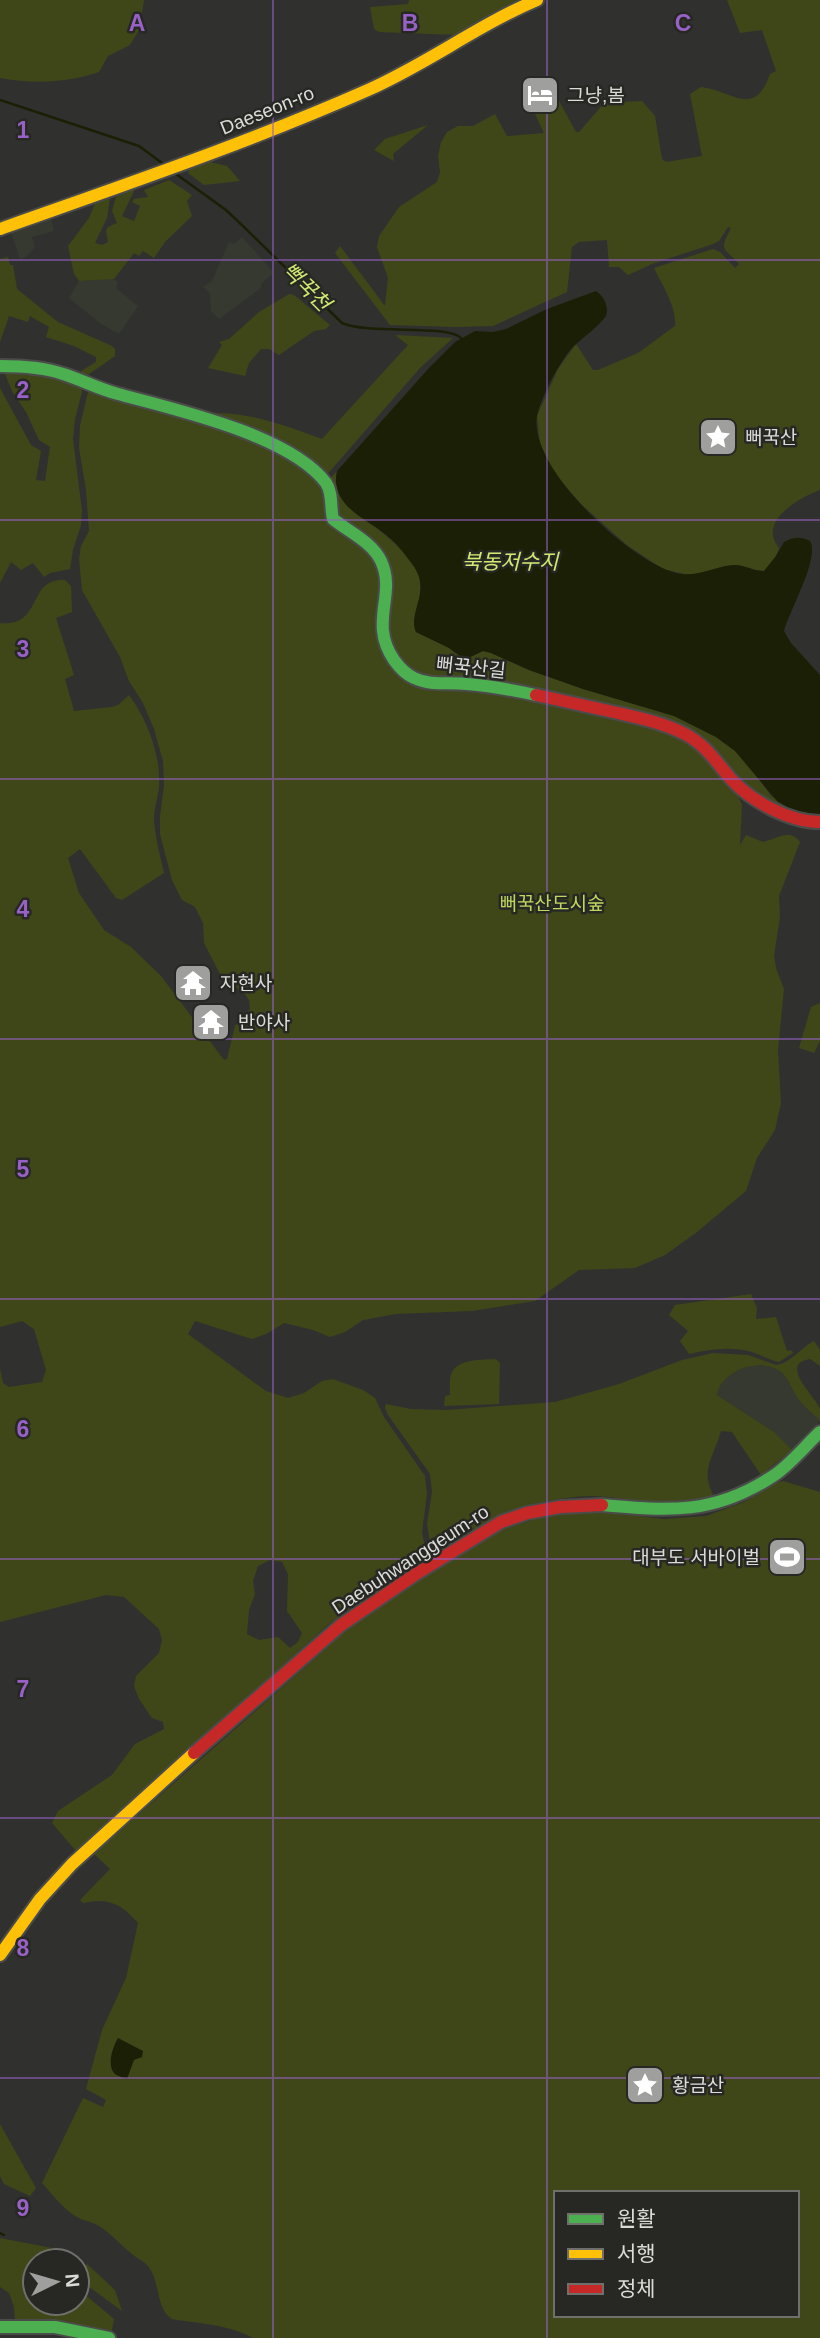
<svg xmlns="http://www.w3.org/2000/svg" width="820" height="2338" viewBox="0 0 820 2338" font-family="Helvetica,'Noto Sans KR',sans-serif">
<style>
.built{fill:#36392f}
.green{fill:#3f4719;fill-rule:evenodd}
.water{fill:#1a1f06}
.lines{fill:none;stroke-linecap:round;stroke-linejoin:round}
.stream{stroke:#1a1f06;stroke-width:2.5}
.fast-casing{stroke:#4b4c4a;stroke-width:16}
.slow-casing{stroke:#4b4c4a;stroke-width:16}
.jam-casing{stroke:#4b4c4a;stroke-width:16}
.fast{stroke:#4caf50;stroke-width:12}
.slow{stroke:#ffc107;stroke-width:12}
.jam{stroke:#c62828;stroke-width:12}
.grid{fill:none;stroke:#9861c7;stroke-width:2;stroke-opacity:0.55}
.labels{text-anchor:middle;stroke-width:5;stroke-linejoin:round;paint-order:stroke}
.poi-label{font-size:19px;fill:#dbdcd9;stroke:#272824;text-anchor:start}
.street-label{font-size:19px;fill:#dbdcd9;stroke:#272824}
.park-label{font-size:19px;fill:#bfd75e;stroke:#272824}
.water-label{font-size:21px;font-style:italic;fill:#d1ea71;stroke:#272824}
.grid-label{font-size:23px;text-anchor:middle;font-weight:bold;fill:#9861c7;stroke:#272824;stroke-width:5;stroke-linejoin:round;paint-order:stroke}
</style>
<rect width="100%" height="100%" fill="#30312e"/>
<path class="built" d="M 51,218 L 54,231 L 32,237 L 35,247 L 26,257 L 20,259 L 11,232 Z
M 242,237 L 274,273 L 261,284 L 261,288 L 219,319 L 211,311 L 210,293 L 203,287 L 212,281 L 229,242 L 234,244 Z
M 111,278 L 118,282 L 116,288 L 138,306 L 119,334 L 101,324 L 69,298 L 79,281 Z
M 757,1365 L 775,1367 L 784,1375 L 798,1398 L 820,1421 L 792,1450 L 774,1432 L 717,1395 L 718,1388 L 727,1377 L 743,1368 Z"/>
<path class="green" d="M 0,0 L 144,0 L 139,30 L 130,45 L 108,56 L 99,72 C 68,83 32,84 0,78 Z
M 409,0 L 517,0 L 457,35 L 379,32 L 374,29 L 370,7 L 408,4 Z
M 727,0 L 820,0 L 820,490 C 798,498 757,522 779,548 L 776,556 L 764,571 L 724,566 L 702,574 L 689,575 L 663,569 L 627,545 L 582,505 L 567,488 L 555,475 L 540,443 L 537,416 L 558,369 L 576,344 L 593,370 L 598,370 L 638,353 L 675,326 C 677,307 662,285 654,268 L 713,249 L 720,252 L 735,268 L 739,264 C 723,246 719,252 731,228 L 728,227 L 719,241 L 713,244 L 652,264 L 628,275 L 619,267 L 609,267 L 607,240 L 579,242 L 572,247 L 567,292 L 493,326 L 456,327 L 390,325 L 335,253 L 340,246 L 385,306 L 388,278 L 377,247 L 379,236 L 399,207 L 437,182 L 440,172 L 438,156 L 441,142 L 447,132 L 458,126 L 473,126 L 495,114 L 507,136 L 544,133 L 535,114 L 559,101 L 576,132 L 579,132 L 612,94 L 622,102 L 642,101 L 655,116 L 662,159 L 666,162 L 702,156 L 690,94 L 701,87 C 734,91 754,119 770,74 L 776,71 L 762,30 L 740,33 Z
M 428,125 L 393,154 L 394,161 L 374,150 L 385,139 Z
M 210,162 L 227,166 L 240,181 L 204,185 L 188,173 L 189,170 Z
M 169,180 L 192,195 L 187,201 L 192,216 L 165,242 L 154,258 L 143,251 L 139,256 L 134,253 L 114,279 L 79,281 L 74,274 L 68,246 L 89,218 L 95,203 L 110,198 L 107,218 L 95,243 L 102,245 L 108,242 L 106,231 L 108,227 L 117,223 L 112,211 L 116,197 L 135,189 L 122,216 L 134,221 L 140,206 L 132,202 L 134,199 L 148,197 L 144,190 Z
M 8,257 L 10,265 L 13,265 L 17,289 L 58,322 L 112,346 L 115,349 L 115,356 L 85,377 L 81,371 L 96,362 L 96,357 L 74,346 L 46,337 L 49,327 L 30,316 L 28,322 L 9,316 L 0,342 L 0,259 Z
M 289,294 L 294,295 L 330,325 L 326,329 L 314,331 L 279,355 L 269,349 L 261,349 L 249,363 L 245,376 L 208,368 L 222,345 L 219,342 L 229,339 L 259,312 Z
M 395,335 L 453,338 L 420,368 L 324,478 L 203,415 C 237,407 289,427 322,439 L 408,345 Z
M 3,369 L 23,369 L 81,385 L 82,392 L 75,419 L 73,439 L 82,511 L 81,525 L 73,550 L 70,569 L 50,573 L 44,577 L 33,563 L 21,570 L 11,562 L 0,583 L 0,388 L 31,445 L 41,451 L 36,480 L 45,481 L 50,447 L 39,440 L 26,412 L 12,391 Z
M 91,389 L 249,437 L 299,461 L 324,485 L 330,514 L 362,540 L 384,575 L 379,614 L 401,673 L 557,702 L 687,737 L 731,784 L 737,793 L 742,805 L 740,845 L 746,835 L 763,842 C 777,839 790,828 800,842 L 779,896 L 780,917 L 774,956 L 776,968 L 784,989 L 778,1050 L 781,1103 L 775,1130 L 757,1158 L 746,1191 L 697,1232 L 665,1255 L 635,1268 L 579,1270 L 535,1301 L 472,1311 L 396,1314 L 363,1320 L 345,1332 L 330,1337 L 313,1330 L 284,1323 L 266,1334 L 252,1339 L 195,1321 L 188,1334 L 266,1391 L 288,1398 L 304,1393 L 322,1381 L 333,1379 L 363,1390 L 375,1398 L 384,1417 L 425,1476 L 427,1494 L 422,1532 L 427,1556 L 365,1597 L 329,1624 L 76,1851 L 52,1823 L 58,1811 L 112,1775 L 135,1744 L 164,1729 L 163,1722 L 152,1718 L 139,1699 L 134,1686 L 136,1676 L 159,1653 L 162,1640 L 159,1629 L 124,1597 L 106,1595 L 0,1622 L 0,1368 L 3,1383 L 9,1387 L 42,1382 L 46,1370 L 34,1329 L 22,1321 L 0,1327 L 0,623 C 44,627 26,578 65,580 L 71,586 L 72,612 L 56,618 L 74,675 L 65,679 L 74,711 L 112,707 L 118,705 L 129,695 C 147,719 161,755 159,787 C 158,797 154,808 154,819 C 155,837 160,855 164,873 L 122,900 L 116,898 L 80,849 L 68,858 L 79,893 L 104,930 L 131,947 L 161,976 L 224,1060 L 227,1059 L 235,1026 L 250,1009 L 249,1000 L 244,993 L 222,978 L 204,943 L 203,923 L 195,907 L 182,900 L 172,880 L 160,834 L 160,817 L 164,785 L 163,761 L 154,729 L 143,703 L 129,681 L 120,657 L 82,590 L 79,559 L 81,546 L 89,531 L 86,490 L 79,448 L 80,426 L 88,392 ZM 270,1560 L 282,1562 L 288,1574 L 287,1611 L 302,1633 L 298,1642 L 290,1648 L 278,1637 L 259,1640 L 247,1634 L 249,1610 L 255,1594 L 253,1581 L 258,1566 Z
M 337,471 C 334,484 339,496 347,506 C 370,524 423,557 421,589 C 420,603 411,620 416,632 L 449,648 L 456,654 L 473,656 L 483,651 L 491,653 L 529,670 L 583,689 L 674,716 L 716,737 L 735,751 L 745,760 L 771,796 L 802,816 L 753,793 L 718,756 L 662,722 L 430,679 L 409,672 L 386,640 L 383,562 L 338,523 L 327,482 Z
M 820,1003 L 820,1041 L 814,1053 L 799,1048 L 811,1007 Z
M 751,1294 L 757,1308 L 756,1319 L 776,1317 L 787,1351 L 791,1350 L 793,1353 L 779,1362 C 770,1360 761,1355 752,1352 C 732,1346 709,1349 689,1354 L 680,1341 L 688,1331 L 669,1315 L 675,1305 Z
M 814,1341 L 820,1350 L 820,1366 L 810,1359 C 778,1364 815,1396 820,1409 C 820,1410 820,1420 820,1421 C 813,1413 803,1406 797,1397 C 792,1390 789,1380 783,1374 C 772,1362 751,1364 737,1371 C 727,1377 719,1383 717,1395 L 774,1432 L 792,1450 L 761,1475 L 732,1432 L 721,1431 C 714,1457 700,1469 713,1495 L 709,1499 C 688,1503 667,1503 645,1501 C 627,1500 610,1496 591,1496 C 527,1498 485,1521 432,1554 L 427,1524 L 432,1492 L 430,1474 L 388,1415 L 385,1408 L 386,1404 L 411,1409 L 446,1410 L 555,1402 L 619,1384 L 682,1360 L 713,1353 L 748,1355 L 776,1365 C 791,1363 800,1348 814,1341 Z
M 496,1359 L 500,1363 L 499,1404 L 444,1406 L 445,1396 L 450,1395 C 450,1388 449,1378 452,1372 C 460,1358 483,1360 496,1359 Z
M 783,1481 L 820,1492 L 820,2338 L 253,2338 C 227,2324 201,2324 172,2319 C 155,2308 161,2282 148,2266 C 144,2261 136,2258 131,2253 C 119,2244 110,2232 97,2225 C 91,2221 83,2221 77,2217 C 64,2210 52,2194 42,2183 L 83,2098 L 103,2107 L 106,2100 L 86,2089 L 102,2030 L 126,1978 L 138,1923 C 122,1904 108,1897 83,1903 L 80,1900 L 110,1869 L 94,1854 L 349,1628 L 402,1591 L 504,1529 L 538,1518 L 590,1510 L 664,1519 L 706,1516 L 744,1502 L 776,1483 ZM 556,2193 L 797,2193 L 797,2315 L 556,2315 Z
M 0,2124 L 36,2188 L 30,2196 L 4,2184 L 0,2176 Z
M 0,2238 L 52,2248 L 55,2261 L 35,2261 L 35,2303 L 77,2303 L 77,2288 L 114,2319 L 111,2335 L 15,2321 L 14,2307 L 9,2293 L 0,2287 Z
M 87,2264 L 115,2290 L 122,2311 L 77,2278 Z"/>
<path class="water" d="M 596,291 C 604,296 609,307 606,316 C 597,328 585,336 575,345 C 561,358 541,397 537,416 C 528,468 630,561 676,573 C 697,578 712,567 733,565 C 744,564 753,571 764,571 L 776,556 L 784,542 C 793,537 800,536 810,541 C 820,558 790,609 784,631 L 791,643 L 820,675 L 820,818 L 802,816 L 777,801 L 735,751 L 716,737 L 674,716 L 583,689 L 529,670 L 491,653 L 483,651 L 468,658 L 463,658 L 449,648 L 416,632 C 407,612 433,591 412,564 C 406,556 399,546 391,539 C 370,519 329,508 337,471 L 429,368 L 455,342 L 475,331 L 493,332 L 506,329 L 547,309 Z
M 118,2038 L 143,2051 L 142,2057 L 134,2060 L 127,2079 C 126,2079 116,2075 115,2074 C 106,2066 113,2046 118,2038 Z"/>
<g class="lines">
<path class="stream" d="M 0,100 L 139,146 L 162,163
M 176,174 L 226,210 L 244,227 L 342,323 C 369,335 448,324 461,338
M 0,2233 L 4,2235"/>
<defs>
<path id="fast" d="M 0,366 C 21,366 43,367 63,374 C 82,380 99,389 118,394 C 174,409 290,435 326,483 C 333,493 330,507 333,519 C 349,532 372,542 381,561 C 397,595 368,622 394,660 C 399,667 405,674 414,678 C 430,686 449,682 467,684 C 490,686 513,690 536,695
M 602,1505 C 669,1511 714,1515 773,1476 C 790,1465 805,1446 820,1432
M 0,2327 L 55,2327 L 109,2338"/>
<path id="slow" d="M 0,229 C 124,185 248,143 368,90 C 427,64 478,25 537,0
M 0,1955 L 40,1899 L 72,1864 L 194,1753"/>
<path id="jam" d="M 536,695 C 560,700 585,706 609,711 C 635,717 662,722 685,734 C 706,745 716,762 731,779 C 751,801 789,822 820,822
M 194,1753 L 341,1625 L 416,1574 L 501,1522 L 527,1513 L 560,1507 L 602,1505"/>
</defs>
<use href="#fast" class="fast-casing"/>
<use href="#slow" class="slow-casing"/>
<use href="#jam" class="jam-casing"/>
<use href="#fast" class="fast"/>
<use href="#slow" class="slow"/>
<use href="#jam" class="jam"/>
</g>
<path class="grid" d="M 273,0 L 273,2338M 547,0 L 547,2338M 0,260 L 820,260M 0,520 L 820,520M 0,779 L 820,779M 0,1039 L 820,1039M 0,1299 L 820,1299M 0,1559 L 820,1559M 0,1818 L 820,1818M 0,2078 L 820,2078"/>
<defs>
<symbol id="hotel-square" viewBox="-11 -11 22 22"><rect x="-9" y="-9" width="18" height="18" rx="4" fill="#9fa09d" stroke="#272824"/><path d="M-6-4.5h1.5V1H6V5H4.5V3h-9V5H-6ZM-4 0a1.8 1.8 0 1 1 3.6 0ZM.5 0V-2.5h3Q6-2.5 6 0Z" fill="#fff"/></symbol>
<symbol id="sight-square" viewBox="-11 -11 22 22"><rect x="-9" y="-9" width="18" height="18" rx="4" fill="#9fa09d" stroke="#272824"/><path d="M0-6L1.8-2.2L6-1.7L2.9 1.2L3.7 5.4L0 3.3L-3.7 5.4L-2.9 1.2L-6-1.7L-1.8-2.2Z" fill="#fff"/></symbol>
<symbol id="temple-square" viewBox="-11 -11 22 22"><rect x="-9" y="-9" width="18" height="18" rx="4" fill="#9fa09d" stroke="#272824"/><path d="M0-6L5-2H3V0L6.5 2.5H4V6H1.5V3h-3V6H-4V2.5H-6.5L-3 0V-2H-5Z" fill="#fff"/></symbol>
<symbol id="stadium-square" viewBox="-11 -11 22 22"><rect x="-9" y="-9" width="18" height="18" rx="4" fill="#9fa09d" stroke="#272824"/><path d="M0-5a6.5 5 0 1 0 0 10a6.5 5 0 1 0 0-10ZM-3.5-1.8h7v3.6h-7Z" fill="#fff"/></symbol>
</defs>
<g fill-rule="evenodd">
<use href="#hotel-square" x="518" y="73" width="44" height="44"/>
<use href="#sight-square" x="696" y="415" width="44" height="44"/>
<use href="#temple-square" x="171" y="961" width="44" height="44"/>
<use href="#temple-square" x="189" y="1000" width="44" height="44"/>
<use href="#stadium-square" x="765" y="1535" width="44" height="44"/>
<use href="#sight-square" x="623" y="2063" width="44" height="44"/>
</g>
<g class="labels">
<g class="poi-label">
<text x="567" y="102">그냥,봄</text>
<text x="745" y="444">뻐꾹산</text>
<text x="220" y="990">자현사</text>
<text x="238" y="1029">반야사</text>
<text x="760" y="1564" text-anchor="end">대부도 서바이벌</text>
<text x="672" y="2092">황금산</text>
</g>
<g class="street-label">
<text transform="translate(267 110) rotate(-22)" y="7">Daeseon-ro</text>
<text transform="translate(471 667) rotate(6)" y="7">뻐꾹산길</text>
<text transform="translate(410 1559) rotate(-33)" y="7">Daebuhwanggeum-ro</text>
</g>
<g class="park-label">
<text x="552" y="910">뻐꾹산도시숲</text>
</g>
<g class="water-label">
<text transform="translate(306 287) rotate(45)" y="7">뻑꾹천</text>
<text x="510" y="569">북동저수지</text>
</g>
</g>
<g class="grid-label">
<text x="137" y="31">A</text>
<text x="410" y="31">B</text>
<text x="683" y="31">C</text>
<text x="23" y="138">1</text>
<text x="23" y="398">2</text>
<text x="23" y="657">3</text>
<text x="23" y="917">4</text>
<text x="23" y="1177">5</text>
<text x="23" y="1437">6</text>
<text x="23" y="1697">7</text>
<text x="23" y="1956">8</text>
<text x="23" y="2216">9</text>
</g>
<rect x="554" y="2191" width="245" height="126" fill="#272824" stroke="#6f706c" stroke-width="2"/>
<rect x="568" y="2214" width="35" height="10" fill="#4caf50" stroke="#6f706c" stroke-width="2"/>
<text x="617" y="2226" font-size="21" fill="#dbdcd9">원활</text>
<rect x="568" y="2249" width="35" height="10" fill="#ffc107" stroke="#6f706c" stroke-width="2"/>
<text x="617" y="2261" font-size="21" fill="#dbdcd9">서행</text>
<rect x="568" y="2284" width="35" height="10" fill="#c62828" stroke="#6f706c" stroke-width="2"/>
<text x="617" y="2296" font-size="21" fill="#dbdcd9">정체</text>
<g transform="translate(56 2282) rotate(85)"><circle r="33" fill="#272824" stroke="#6f706c" stroke-width="2"/>
<path d="M0-5L12 26L0 18L-12 26Z" fill="#9fa09d"/>
<text y="-10" font-size="19" font-weight="bold" text-anchor="middle" fill="#dbdcd9">N</text>
</g>
</svg>
